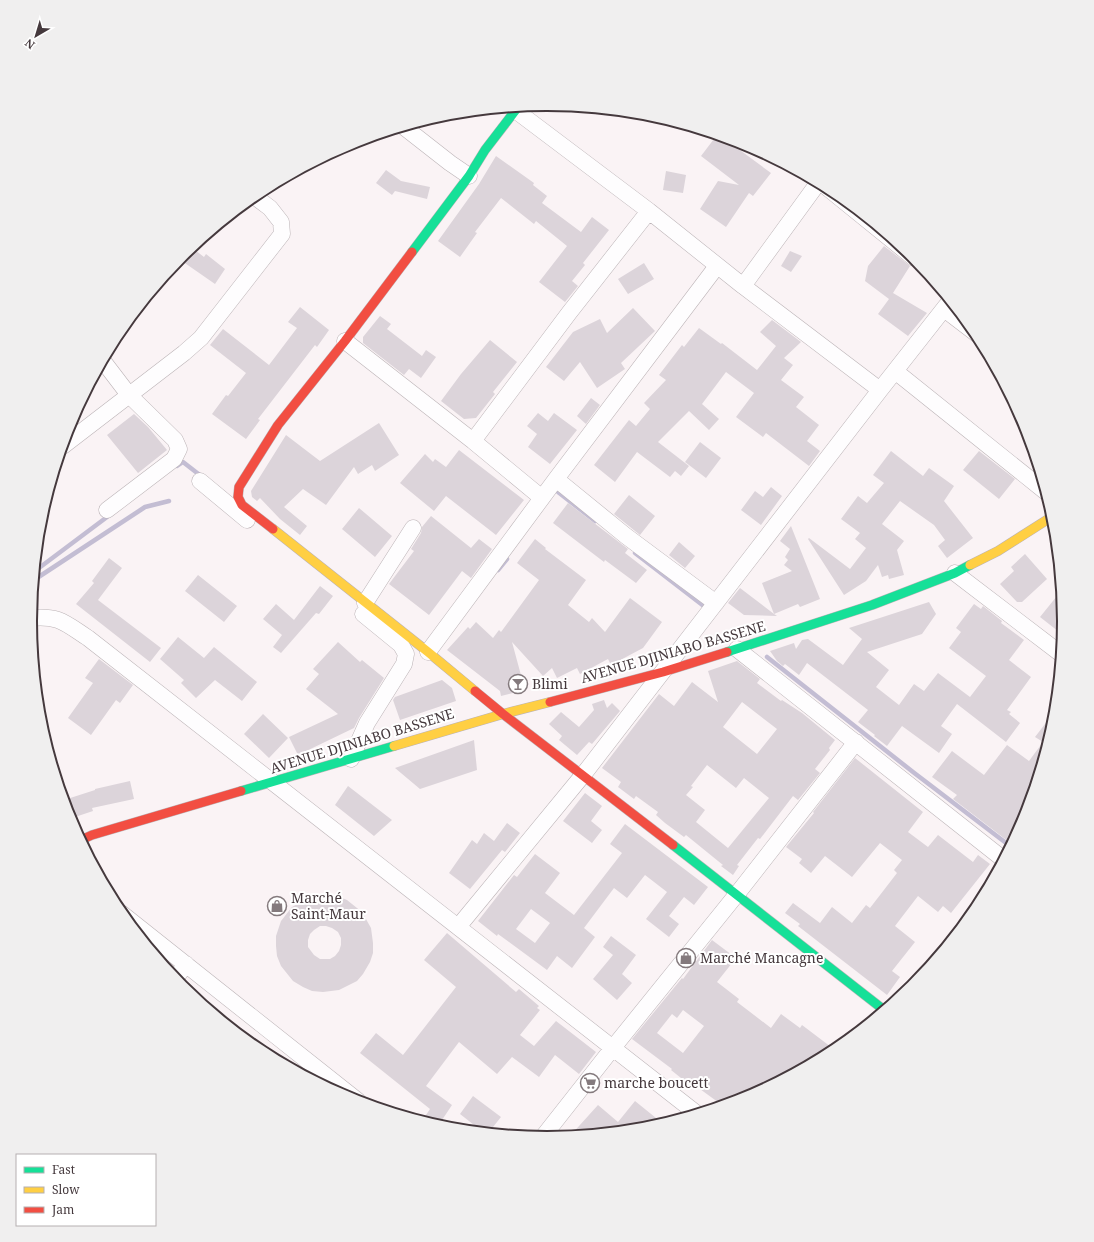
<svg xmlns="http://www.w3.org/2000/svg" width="1094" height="1242" viewBox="0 0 1094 1242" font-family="'Noto Serif',serif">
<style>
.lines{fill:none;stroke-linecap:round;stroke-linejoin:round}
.stream{stroke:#c3bdd3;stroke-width:4.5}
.building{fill:#dcd4da;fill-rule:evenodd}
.street-casing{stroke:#bbb3b6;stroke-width:17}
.fast-casing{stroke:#bbb3b6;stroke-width:10}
.slow-casing{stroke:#bbb3b6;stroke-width:10}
.jam-casing{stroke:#bbb3b6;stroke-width:10}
.street{stroke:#fefdfe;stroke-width:16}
.fast{stroke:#16e098;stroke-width:9}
.slow{stroke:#ffcf43;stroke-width:9}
.jam{stroke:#f24e42;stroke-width:9}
.labels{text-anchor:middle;stroke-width:4;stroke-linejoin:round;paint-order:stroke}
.street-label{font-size:14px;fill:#45393d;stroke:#fff}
.poi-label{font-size:14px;fill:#45393d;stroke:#fff;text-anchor:start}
.rim{fill:none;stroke:#45393d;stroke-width:2}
</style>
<rect width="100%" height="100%" fill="#faf3f5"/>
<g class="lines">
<path class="stream" d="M 177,466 L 183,462 L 201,476
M 558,492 L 595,521
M 635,553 L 705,607
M 498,570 L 507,559
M 35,571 L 111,514
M 34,580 L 145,507 L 169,501
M 767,657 L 913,772 L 1010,846"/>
</g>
<path class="building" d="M 717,135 L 722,137 L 771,173 L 753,196 L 749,193 L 726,227 L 700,209 L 718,181 L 739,185 L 701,156 Z
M 496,156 L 534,183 L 533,185 L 547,196 L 542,203 L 581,232 L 592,217 L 609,230 L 583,263 L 585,265 L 572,281 L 578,286 L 565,302 L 539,282 L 567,246 L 536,221 L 534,224 L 501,198 L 475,232 L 477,233 L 460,257 L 438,241 L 479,184 Z
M 386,170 L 401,181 L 430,187 L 427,199 L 395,191 L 392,195 L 376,183 Z
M 666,171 L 686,175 L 683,193 L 663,190 Z
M 884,246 L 910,266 L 893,293 L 927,313 L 908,336 L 878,314 L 889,299 L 865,281 L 868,266 Z
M 191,247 L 204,257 L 206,254 L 225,269 L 215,284 L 179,259 Z
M 790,251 L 802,256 L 791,272 L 781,266 Z
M 644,263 L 654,279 L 628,294 L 618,279 Z
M 300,307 L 329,330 L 317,347 L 315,345 L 258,419 L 260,420 L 246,439 L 212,414 L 226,395 L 228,396 L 246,373 L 210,345 L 223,329 L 269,365 L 297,328 L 288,322 Z
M 633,308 L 655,331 L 621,363 L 625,369 L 597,388 L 580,362 L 564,381 L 546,367 L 573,332 L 600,319 L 607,333 Z
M 380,316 L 391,324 L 387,329 L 422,356 L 426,350 L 436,357 L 421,378 L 409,369 L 404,375 L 363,343 L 363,337 Z
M 772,320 L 801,342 L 784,358 L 793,365 L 781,380 L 804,397 L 796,407 L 819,425 L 807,441 L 820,451 L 809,466 L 766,433 L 763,437 L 736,417 L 754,393 L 726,372 L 702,404 L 719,419 L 709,430 L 689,411 L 658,442 L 689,466 L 681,476 L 675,471 L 670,477 L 637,452 L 615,482 L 594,465 L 629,420 L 636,426 L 650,409 L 644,403 L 666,380 L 659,375 L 682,345 L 684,347 L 699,328 L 721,344 L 722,343 L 757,370 L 776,346 L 760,332 Z
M 490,340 L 517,362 L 493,392 L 495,394 L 476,418 L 464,419 L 441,401 L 461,374 Z
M 591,398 L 600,405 L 586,424 L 577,416 Z
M 538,413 L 548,421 L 554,413 L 577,430 L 550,464 L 528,447 L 537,434 L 527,426 Z
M 134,414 L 148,427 L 167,450 L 138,473 L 107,435 Z
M 379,423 L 399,455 L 375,471 L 372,465 L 358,474 L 354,467 L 326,505 L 303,489 L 284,507 L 307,526 L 300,535 L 280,519 L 260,498 L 257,501 L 252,497 L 251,491 L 286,435 L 320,461 Z
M 700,442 L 721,458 L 706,478 L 685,462 Z
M 459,450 L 524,500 L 496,535 L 446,496 L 434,511 L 400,483 L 425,454 L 433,462 L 435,459 L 446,467 Z
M 891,451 L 923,476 L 929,468 L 954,486 L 944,501 L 973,538 L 947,558 L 938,546 L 945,540 L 934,525 L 900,501 L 882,524 L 904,541 L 897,550 L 904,575 L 889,579 L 888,575 L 882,577 L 878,565 L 866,581 L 844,595 L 808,539 L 809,538 L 850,569 L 866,548 L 855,539 L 860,533 L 841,519 L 858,496 L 867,503 L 884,483 L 873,475 Z
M 979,451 L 1015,479 L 999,499 L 963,470 Z
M 771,487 L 782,496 L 761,525 L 741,510 L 755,491 L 763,497 Z
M 629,495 L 655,516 L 640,535 L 614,514 Z
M 568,503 L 628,549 L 625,553 L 647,570 L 636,583 L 605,560 L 604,562 L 553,523 Z
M 359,508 L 392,536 L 375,557 L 342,529 Z
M 431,516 L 471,548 L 479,539 L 492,549 L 471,578 L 462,571 L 429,615 L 389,584 L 414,551 L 411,549 L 421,533 L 422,527 Z
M 791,526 L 820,599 L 800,607 L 798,604 L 774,614 L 777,616 L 744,615 L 728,603 L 740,588 L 774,614 L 762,583 L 792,571 L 784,565 L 788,560 L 785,557 L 790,549 L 780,541 Z
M 535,539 L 546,548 L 545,549 L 586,580 L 568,605 L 589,622 L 592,618 L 605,632 L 630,598 L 662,622 L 643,648 L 611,665 L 608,659 L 580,674 L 577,668 L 557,678 L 552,668 L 543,676 L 512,642 L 525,690 L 501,696 L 500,691 L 447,650 L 468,627 L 470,629 L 476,622 L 493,638 L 499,630 L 501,632 L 539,580 L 517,563 Z
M 679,542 L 695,556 L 685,568 L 669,555 Z
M 1025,554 L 1047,579 L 1022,602 L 1017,602 L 1000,584 L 1014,571 L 1011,567 Z
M 109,558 L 122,568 L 98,600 L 161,648 L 150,662 L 76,604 L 94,583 L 92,581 Z
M 198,575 L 237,606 L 224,622 L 185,591 Z
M 320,586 L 333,596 L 319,614 L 316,613 L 281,653 L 273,647 L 282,635 L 263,619 L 276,604 L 294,620 Z
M 1061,591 L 1064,621 L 1063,635 L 1040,617 Z
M 929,602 L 936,614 L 922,634 L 867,652 L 889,670 L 876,687 L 899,705 L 914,684 L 924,691 L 938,673 L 970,697 L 986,676 L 949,648 L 961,632 L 956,628 L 974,604 L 981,609 L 983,606 L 1002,621 L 1001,623 L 1024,640 L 1009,660 L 1031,677 L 1007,710 L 1011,712 L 1009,714 L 1020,723 L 1006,742 L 957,704 L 941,726 L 952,734 L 939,753 L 902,726 L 887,746 L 874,736 L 875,735 L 858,722 L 868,710 L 807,663 L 799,675 L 785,664 L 783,666 L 777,661 L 770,651 L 794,643 L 796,649 L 802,640 L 808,639 L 843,665 L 862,639 L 849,628 Z
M 178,637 L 204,658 L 214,647 L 257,682 L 242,701 L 215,680 L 196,698 L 181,683 L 184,680 L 160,659 Z
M 338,642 L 360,662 L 362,660 L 384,678 L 359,718 L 354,728 L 298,755 L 289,737 L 338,714 L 306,689 L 319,674 L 313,669 Z
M 99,659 L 133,685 L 120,703 L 116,700 L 91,735 L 68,718 L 93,683 L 85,678 Z
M 737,661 L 760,679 L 757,683 L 781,701 L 782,700 L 802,713 L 835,740 L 829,748 L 830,750 L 815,769 L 820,773 L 798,800 L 793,796 L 760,839 L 758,838 L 737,865 L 739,866 L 733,875 L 721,866 L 723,865 L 718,861 L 686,835 L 684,837 L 665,823 L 656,815 L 658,812 L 636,796 L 634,799 L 618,787 L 621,782 L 602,768 L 659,694 L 674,706 L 692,682 L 718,702 L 708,671 ZM 742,702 L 777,729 L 757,754 L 723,727 ZM 707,765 L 736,788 L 744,778 L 769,798 L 728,848 L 696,822 L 705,810 L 686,795 L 693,787 L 691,786 Z
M 442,680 L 452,688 L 456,701 L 400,720 L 393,700 L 395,697 Z
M 604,700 L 607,708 L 612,703 L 620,711 L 592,744 L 589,742 L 577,755 L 559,740 L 562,736 L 549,724 L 561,712 L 579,727 L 594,710 L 592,704 Z
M 1055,711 L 1054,722 L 1025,819 L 1009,842 L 953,799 L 957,795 L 932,777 L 952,751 L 984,775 L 1007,745 L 1029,761 L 1043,742 L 1035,737 Z
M 263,714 L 288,738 L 269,758 L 244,734 Z
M 474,740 L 477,770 L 420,789 L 395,768 Z
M 855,758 L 923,812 L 908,832 L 928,847 L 938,835 L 973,862 L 978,855 L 990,864 L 951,913 L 943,906 L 938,912 L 918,896 L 895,926 L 915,942 L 892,971 L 900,977 L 887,995 L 798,926 L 800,924 L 785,913 L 793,903 L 820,923 L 832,907 L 852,923 L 866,905 L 870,908 L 897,873 L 894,870 L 902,860 L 880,843 L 852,877 L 825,856 L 811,873 L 799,863 L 802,859 L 786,847 L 814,813 L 813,812 Z
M 130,781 L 134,799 L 92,808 L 93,811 L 69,819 L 64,800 L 95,790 L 95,789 Z
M 348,786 L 392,820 L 374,836 L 335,805 Z
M 585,793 L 602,806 L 591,821 L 602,830 L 592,843 L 563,821 Z
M 507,823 L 520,833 L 505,852 L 502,850 L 470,889 L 449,873 L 472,840 L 477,844 L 484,833 L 494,841 Z
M 625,824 L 708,887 L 694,905 L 684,897 L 669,916 L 679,924 L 669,937 L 646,919 L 667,892 L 645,875 L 627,898 L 614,888 L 584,928 L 595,937 L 572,968 L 557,956 L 547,970 L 498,934 L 497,936 L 478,921 L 514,875 L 517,877 L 535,854 L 560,873 L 545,893 L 574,915 L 622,853 L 610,844 ZM 531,909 L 550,923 L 535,943 L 516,929 Z
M 325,895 L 337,896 L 347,900 L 362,912 L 371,928 L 373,943 L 373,953 L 370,962 L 363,974 L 357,981 L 339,990 L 323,992 L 312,991 L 303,987 L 293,981 L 281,966 L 277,956 L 276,946 L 276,936 L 281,921 L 292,907 L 308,898 ZM 320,926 L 326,926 L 332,928 L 338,932 L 341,938 L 341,945 L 339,951 L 335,956 L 330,959 L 320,959 L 314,955 L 308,947 L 308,940 L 310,934 L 314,930 Z
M 447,933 L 516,992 L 519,989 L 539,1006 L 537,1008 L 540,1010 L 520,1035 L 534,1046 L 556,1021 L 596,1052 L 579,1074 L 555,1055 L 539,1077 L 512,1057 L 497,1074 L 459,1042 L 426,1086 L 452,1105 L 438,1126 L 422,1121 L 430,1109 L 360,1053 L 376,1033 L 403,1055 L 456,987 L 424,960 Z
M 611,936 L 636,955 L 622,974 L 632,983 L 617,1000 L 593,979 L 613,955 L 603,947 Z
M 712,940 L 736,958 L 717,982 L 739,999 L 737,1002 L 771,1028 L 781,1014 L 800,1028 L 802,1025 L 835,1050 L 745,1099 L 722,1105 L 693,1084 L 691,1086 L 671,1070 L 672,1069 L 632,1039 L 682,978 L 683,979 ZM 683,1010 L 704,1026 L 683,1053 L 657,1033 L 672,1014 L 677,1018 Z
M 473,1096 L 501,1117 L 489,1132 L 483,1132 L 460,1114 Z
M 635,1101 L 656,1118 L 647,1128 L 570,1136 L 598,1105 L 618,1122 Z"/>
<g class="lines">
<defs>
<path id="street" d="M 515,110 L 649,211 L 743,286 L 880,390
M 404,127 L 450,163 L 469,176
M 825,186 L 914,258
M 743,286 L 818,183
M 944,309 L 978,335
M 345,341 L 473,441 L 542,498
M 103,361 L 129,395 L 175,440 L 179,449 L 174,459 L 107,510
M 895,371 L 1046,492
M 473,441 L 569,313 L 649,211
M 63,446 L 184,353 L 201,338 L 282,234 L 281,222 L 270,208 L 254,196
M 556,479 L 626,536 L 716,603
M 200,481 L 247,520
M 955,573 L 1061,654
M 365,603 L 413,528
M 30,618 C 59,615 65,623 88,638 L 696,1113
M 737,649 L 1003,859
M 428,652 L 556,479 L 717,266
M 351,759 L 367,723 L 404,664 L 406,654 L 401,645 L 363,614
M 121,913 L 358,1101
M 458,927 L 583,775 L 880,390 L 950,301
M 175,979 L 186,964
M 542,1138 L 612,1049 L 737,894 L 856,742"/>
<path id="fast" d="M 412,252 L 469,176 L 485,150 L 518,107
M 727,652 L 872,605 L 955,573 L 970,565
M 241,791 L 394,746
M 673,845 L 884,1010"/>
<path id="slow" d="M 273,529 L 428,652 L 475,691
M 970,565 L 998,551 L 1053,516
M 394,746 L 503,714 L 550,702"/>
<path id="jam" d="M 273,529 L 242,505 L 238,497 L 239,487 L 278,425 L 345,341 L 412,252
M 475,691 L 503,714 L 673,845
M 550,702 L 663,672 L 727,652
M 81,840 L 92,835 L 241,791"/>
</defs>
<use href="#street" class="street-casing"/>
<use href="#fast" class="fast-casing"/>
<use href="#slow" class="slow-casing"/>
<use href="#jam" class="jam-casing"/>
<use href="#street" class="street"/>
<use href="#fast" class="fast"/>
<use href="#slow" class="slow"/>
<use href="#jam" class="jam"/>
</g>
<defs>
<symbol id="bar-ring" viewBox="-11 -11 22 22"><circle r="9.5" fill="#fff" stroke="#847a7d" stroke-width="1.5"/><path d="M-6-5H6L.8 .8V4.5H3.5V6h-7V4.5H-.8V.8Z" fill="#847a7d"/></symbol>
<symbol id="shop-ring" viewBox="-11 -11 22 22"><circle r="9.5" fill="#fff" stroke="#847a7d" stroke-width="1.5"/><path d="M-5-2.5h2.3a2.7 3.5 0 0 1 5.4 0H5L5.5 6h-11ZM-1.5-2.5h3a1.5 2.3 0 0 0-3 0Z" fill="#847a7d"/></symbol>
<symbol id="supermarket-ring" viewBox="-11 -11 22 22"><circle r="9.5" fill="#fff" stroke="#847a7d" stroke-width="1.5"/><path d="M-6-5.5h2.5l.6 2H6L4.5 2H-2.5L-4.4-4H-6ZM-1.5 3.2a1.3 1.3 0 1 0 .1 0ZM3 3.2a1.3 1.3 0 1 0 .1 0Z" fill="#847a7d"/></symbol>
</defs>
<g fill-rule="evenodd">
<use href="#bar-ring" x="507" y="673" width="22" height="22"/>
<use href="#shop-ring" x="266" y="895" width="22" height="22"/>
<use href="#shop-ring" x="675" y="947" width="22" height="22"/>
<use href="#supermarket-ring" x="579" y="1072" width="22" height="22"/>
</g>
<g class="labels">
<g class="street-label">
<text transform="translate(673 652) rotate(-16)" y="5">AVENUE DJINIABO BASSENE</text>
<text transform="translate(362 741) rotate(-17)" y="5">AVENUE DJINIABO BASSENE</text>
</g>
<g class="poi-label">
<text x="532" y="689">Blimi</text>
<text x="291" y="903">Marché<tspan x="291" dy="16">Saint-Maur</tspan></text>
<text x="700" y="963">Marché Mancagne</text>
<text x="604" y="1088">marche boucett</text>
</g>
</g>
<path d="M0 0H1094V1242H0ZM37 621a510 510 0 1 1 1020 0a510 510 0 1 1-1020 0Z" fill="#f0efef" fill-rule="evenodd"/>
<path class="rim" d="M37 621a510 510 0 1 1 1020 0a510 510 0 1 1-1020 0Z"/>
<rect x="16" y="1154" width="140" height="72" fill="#ffffff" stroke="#b5b0b1"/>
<rect x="24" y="1167" width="20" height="6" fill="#16e098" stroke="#b5b0b1"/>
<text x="52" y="1174" font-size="12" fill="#45393d">Fast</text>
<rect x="24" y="1187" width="20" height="6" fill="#ffcf43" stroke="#b5b0b1"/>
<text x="52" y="1194" font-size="12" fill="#45393d">Slow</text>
<rect x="24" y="1207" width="20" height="6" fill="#f24e42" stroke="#b5b0b1"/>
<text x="52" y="1214" font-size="12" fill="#45393d">Jam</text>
<g transform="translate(36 36) rotate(218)" stroke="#ffffff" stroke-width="3" paint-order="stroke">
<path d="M0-3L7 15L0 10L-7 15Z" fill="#45393d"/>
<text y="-6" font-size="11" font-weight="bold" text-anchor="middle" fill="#45393d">N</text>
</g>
</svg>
